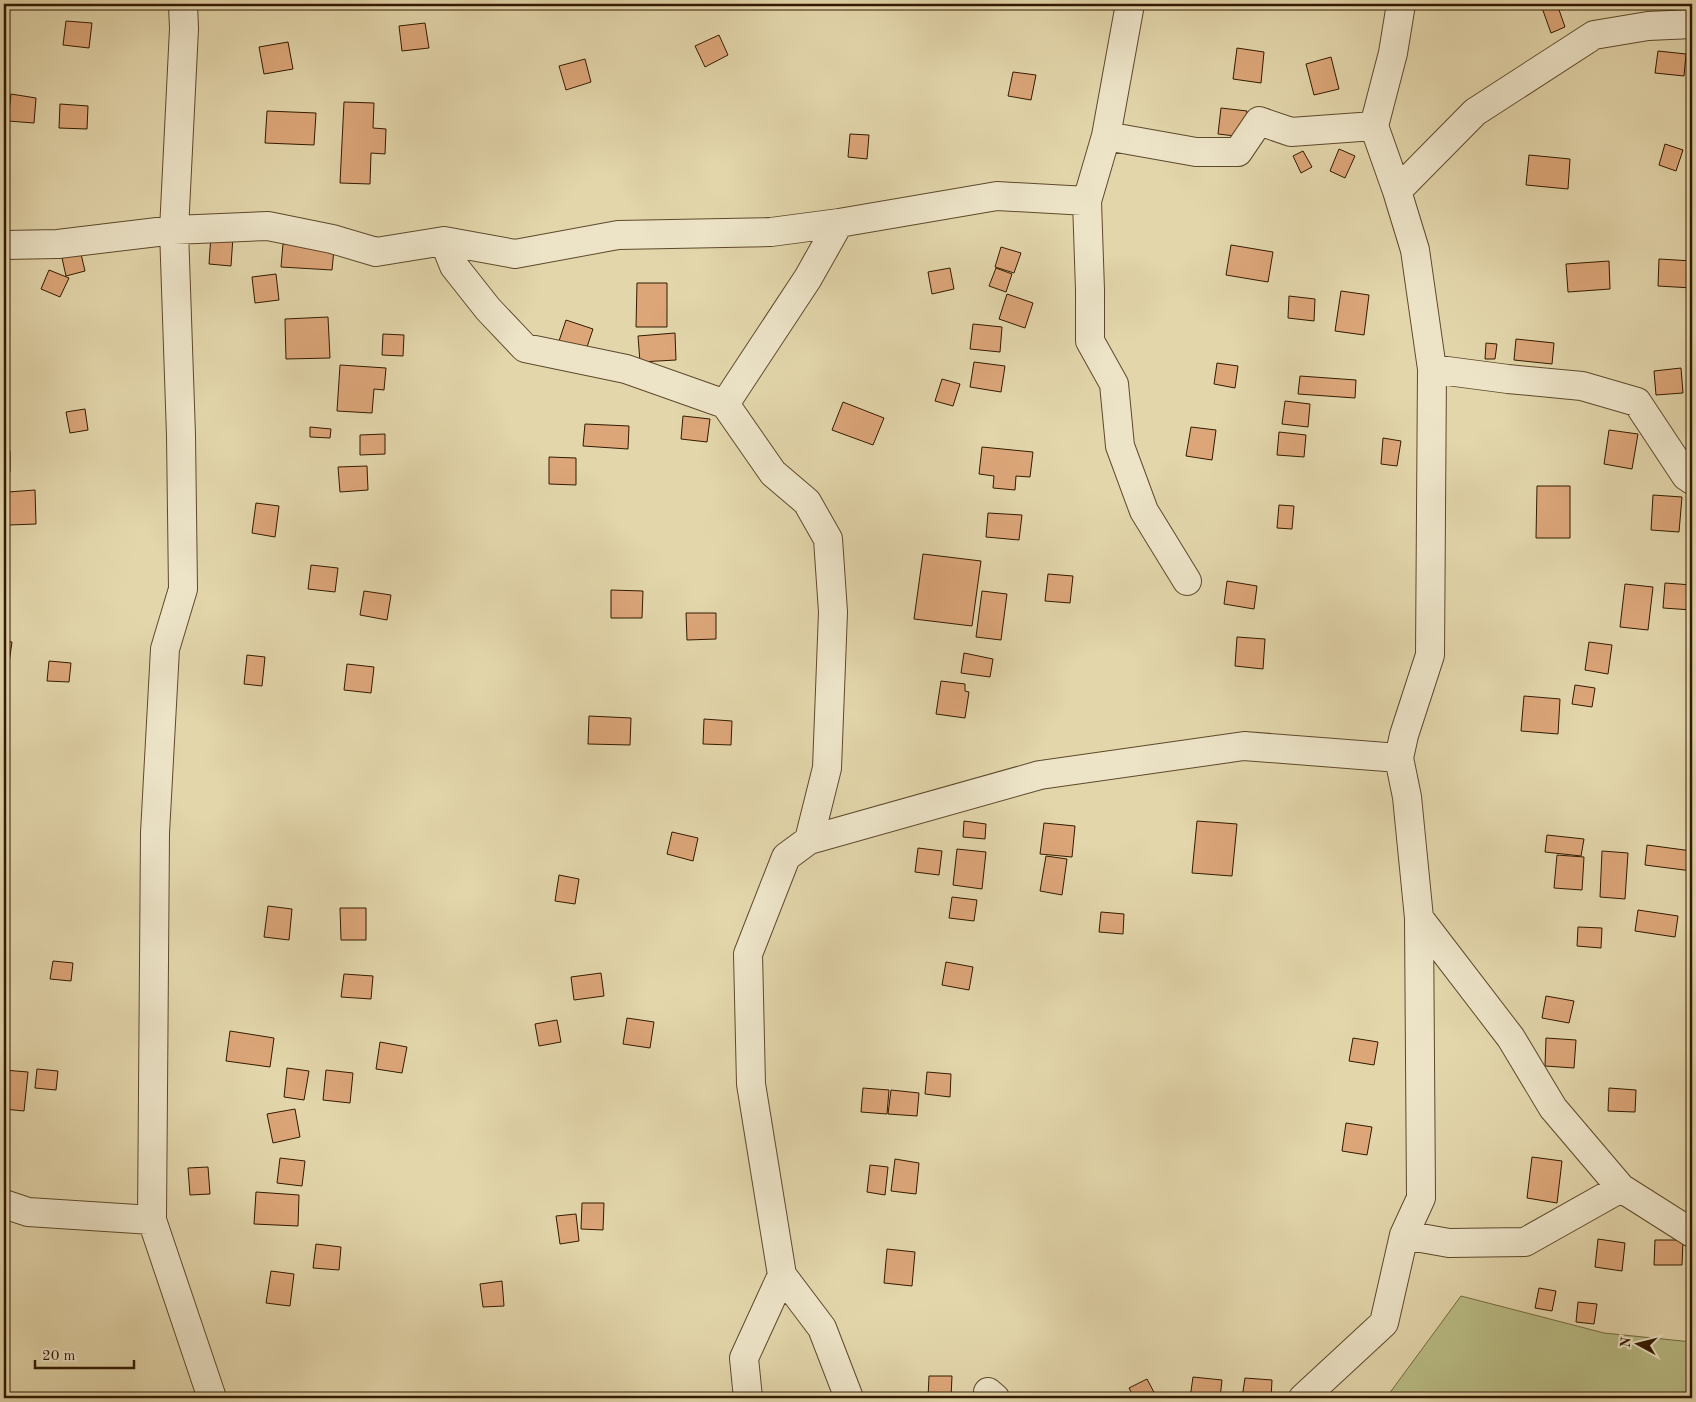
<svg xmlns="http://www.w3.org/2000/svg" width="1696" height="1402" viewBox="0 0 1696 1402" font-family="'Old Standard TT',serif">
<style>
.green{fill:#b9bc85;stroke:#766b42}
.building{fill:#dca679;stroke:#331a00}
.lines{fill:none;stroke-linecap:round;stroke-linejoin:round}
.minor-casing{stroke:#5f492b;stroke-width:30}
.minor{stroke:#ede4c8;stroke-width:28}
</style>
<rect width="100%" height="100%" fill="#e3d6ab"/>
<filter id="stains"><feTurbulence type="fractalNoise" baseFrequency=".004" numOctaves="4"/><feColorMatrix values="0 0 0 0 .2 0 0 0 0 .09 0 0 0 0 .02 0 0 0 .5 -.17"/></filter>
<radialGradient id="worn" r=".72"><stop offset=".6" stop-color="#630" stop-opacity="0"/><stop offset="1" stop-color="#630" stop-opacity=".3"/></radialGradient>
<path class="green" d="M 1461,1296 L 1604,1333 L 1692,1342 L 1692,1398 L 1386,1398 Z"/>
<path class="building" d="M 1544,4 L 1557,4 L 1565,27 L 1551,33 L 1541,5 Z
M 66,21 L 92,23 L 89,48 L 63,45 Z
M 425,23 L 429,48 L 402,51 L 399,26 Z
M 719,35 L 728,55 L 705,67 L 695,46 Z
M 288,42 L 293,69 L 264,74 L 259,47 Z
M 1237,48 L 1264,52 L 1261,83 L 1233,79 Z
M 1658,51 L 1686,54 L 1684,76 L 1655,73 Z
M 1331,57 L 1339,89 L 1314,95 L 1306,64 Z
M 585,59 L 591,82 L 566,90 L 559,66 Z
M 1013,72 L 1036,75 L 1031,100 L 1008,96 Z
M 11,94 L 36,98 L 34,123 L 8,121 Z
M 344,102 L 374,103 L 373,128 L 386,129 L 385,154 L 371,153 L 370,184 L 340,183 Z
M 60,104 L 88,106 L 87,129 L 59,128 Z
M 1221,108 L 1247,111 L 1244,137 L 1218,134 Z
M 267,111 L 316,113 L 314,145 L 265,143 Z
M 850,134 L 869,135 L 867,159 L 848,157 Z
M 1665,144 L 1683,150 L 1676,171 L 1659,165 Z
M 1339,149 L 1355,156 L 1345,178 L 1330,171 Z
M 1303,151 L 1312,167 L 1301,173 L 1293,156 Z
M 1529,155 L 1570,159 L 1568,189 L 1526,185 Z
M 211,235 L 233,237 L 231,266 L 209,264 Z
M 283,244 L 334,249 L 332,270 L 281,267 Z
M 1231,245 L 1273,252 L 1268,282 L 1226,275 Z
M 1001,247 L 1021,253 L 1014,273 L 995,267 Z
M 81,254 L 85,271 L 66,276 L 62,258 Z
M 1659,259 L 1692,261 L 1692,288 L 1658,286 Z
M 1609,261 L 1610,289 L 1568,292 L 1566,264 Z
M 950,268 L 954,289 L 932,294 L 928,272 Z
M 996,268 L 1012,274 L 1006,292 L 989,286 Z
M 49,270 L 69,278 L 60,297 L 41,289 Z
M 276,274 L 279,300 L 255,303 L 252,277 Z
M 637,283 L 667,283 L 667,327 L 636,327 Z
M 1341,291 L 1369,295 L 1364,335 L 1335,331 Z
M 1007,294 L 1033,303 L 1025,328 L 999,319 Z
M 1289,296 L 1315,299 L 1314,321 L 1288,318 Z
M 328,317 L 330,358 L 286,359 L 285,319 Z
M 566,320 L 593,329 L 586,350 L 559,341 Z
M 973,324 L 1002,327 L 1000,352 L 970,349 Z
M 675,333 L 676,360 L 640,362 L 638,336 Z
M 383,334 L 404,335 L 403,356 L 382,355 Z
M 1516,339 L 1554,343 L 1552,364 L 1514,360 Z
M 1486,343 L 1497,344 L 1495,359 L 1485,359 Z
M 974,362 L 1005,366 L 1001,392 L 970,387 Z
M 1217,363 L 1238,366 L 1235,388 L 1214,384 Z
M 340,365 L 386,368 L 384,390 L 374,389 L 372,413 L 337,411 Z
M 1681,368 L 1683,393 L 1656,395 L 1654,371 Z
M 4,374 L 9,374 L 9,397 L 4,397 Z
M 1300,376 L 1356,380 L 1355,398 L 1298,394 Z
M 942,379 L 960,384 L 953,406 L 935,401 Z
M 1285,401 L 1310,404 L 1308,427 L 1282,424 Z
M 843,402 L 884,418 L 873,445 L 832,430 Z
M 85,409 L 88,430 L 70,433 L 66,412 Z
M 683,416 L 710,419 L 707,442 L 681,439 Z
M 585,424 L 629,426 L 628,449 L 583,446 Z
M 310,427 L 331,429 L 330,438 L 310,437 Z
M 1191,427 L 1216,430 L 1212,460 L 1186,456 Z
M 1609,430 L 1638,434 L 1632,469 L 1604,464 Z
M 1279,432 L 1306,435 L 1304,457 L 1277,455 Z
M 385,434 L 385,454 L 360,455 L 360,435 Z
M 1383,438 L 1401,441 L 1397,466 L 1381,464 Z
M 982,447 L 1033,452 L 1030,477 L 1016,476 L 1015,490 L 993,488 L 994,476 L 979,474 Z
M 4,451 L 10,451 L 10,472 L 4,472 Z
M 549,457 L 576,458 L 576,485 L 549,484 Z
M 367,466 L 368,490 L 340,492 L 338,467 Z
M 1537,486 L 1570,486 L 1570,538 L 1536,538 Z
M 35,490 L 36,524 L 9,525 L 8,492 Z
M 1653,495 L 1682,497 L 1679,532 L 1651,530 Z
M 256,503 L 279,506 L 275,537 L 252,533 Z
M 1279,505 L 1294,506 L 1292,529 L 1277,528 Z
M 988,513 L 1022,515 L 1019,540 L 986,537 Z
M 923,554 L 981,561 L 972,626 L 914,619 Z
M 311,565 L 338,568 L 335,592 L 308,589 Z
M 1048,574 L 1073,576 L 1070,603 L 1045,601 Z
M 1227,581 L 1257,586 L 1254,609 L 1224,604 Z
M 1665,583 L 1692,585 L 1692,610 L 1663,608 Z
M 1625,584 L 1653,587 L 1648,630 L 1620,627 Z
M 611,590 L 643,591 L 642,618 L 611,618 Z
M 364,591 L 391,595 L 387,620 L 360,615 Z
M 982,591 L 1007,594 L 1001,640 L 976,637 Z
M 686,613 L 716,613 L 716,639 L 687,640 Z
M 1237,637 L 1265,639 L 1263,669 L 1235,666 Z
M 4,641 L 12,642 L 9,663 L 4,662 Z
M 1589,642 L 1612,645 L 1608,674 L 1585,670 Z
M 964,653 L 993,659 L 990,677 L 961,673 Z
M 247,655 L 265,657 L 262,686 L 244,684 Z
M 49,661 L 71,663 L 69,682 L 47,681 Z
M 347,664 L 374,667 L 371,693 L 344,690 Z
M 941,681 L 965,684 L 965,691 L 969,692 L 965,718 L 936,714 Z
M 1575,685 L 1595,688 L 1592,707 L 1572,704 Z
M 1524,696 L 1560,699 L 1558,734 L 1521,731 Z
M 589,716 L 631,718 L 630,745 L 588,744 Z
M 704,719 L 732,721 L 731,745 L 703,744 Z
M 964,821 L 986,824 L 985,839 L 963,837 Z
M 1197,821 L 1237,824 L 1232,876 L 1192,873 Z
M 1044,823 L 1075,826 L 1072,857 L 1040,854 Z
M 672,832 L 698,838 L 693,861 L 667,854 Z
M 1547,835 L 1584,839 L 1581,856 L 1545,852 Z
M 1647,845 L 1692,851 L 1692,871 L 1645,865 Z
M 918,848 L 942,851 L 939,875 L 915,872 Z
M 957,849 L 986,852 L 982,889 L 953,885 Z
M 1602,851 L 1628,853 L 1625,899 L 1600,897 Z
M 1557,855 L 1584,857 L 1582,890 L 1554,888 Z
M 1046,856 L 1067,859 L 1062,895 L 1040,891 Z
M 559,875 L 579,879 L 575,904 L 555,901 Z
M 952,897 L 977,900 L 974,921 L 949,918 Z
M 268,906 L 292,909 L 289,940 L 264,937 Z
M 340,908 L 366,908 L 366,940 L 341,940 Z
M 1638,910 L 1678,916 L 1675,937 L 1635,931 Z
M 1101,912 L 1124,914 L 1123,934 L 1099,932 Z
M 1578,927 L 1602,928 L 1601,948 L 1577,946 Z
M 53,961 L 73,963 L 71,981 L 50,979 Z
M 946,962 L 973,967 L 969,990 L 942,985 Z
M 601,973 L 604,996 L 574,1000 L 571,977 Z
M 344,974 L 373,976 L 371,999 L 341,997 Z
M 1546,996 L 1574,1001 L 1569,1023 L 1542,1018 Z
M 627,1018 L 654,1022 L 650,1048 L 623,1044 Z
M 557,1020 L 561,1042 L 539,1046 L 535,1024 Z
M 230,1031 L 274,1038 L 270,1067 L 226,1061 Z
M 1353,1038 L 1378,1042 L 1374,1065 L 1349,1061 Z
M 1546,1038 L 1576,1040 L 1574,1068 L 1545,1066 Z
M 380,1042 L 407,1047 L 402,1073 L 376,1069 Z
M 287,1068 L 309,1071 L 304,1100 L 284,1097 Z
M 37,1069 L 58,1071 L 56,1090 L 35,1088 Z
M 4,1070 L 28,1072 L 24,1111 L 4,1109 Z
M 326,1070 L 353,1073 L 350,1103 L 323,1100 Z
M 927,1072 L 951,1074 L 950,1097 L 925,1094 Z
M 863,1088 L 889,1090 L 887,1114 L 861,1112 Z
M 1609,1088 L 1636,1090 L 1635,1112 L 1608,1111 Z
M 891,1090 L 919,1093 L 917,1116 L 888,1114 Z
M 295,1109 L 300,1137 L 273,1143 L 267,1114 Z
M 1346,1123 L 1372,1127 L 1367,1155 L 1342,1151 Z
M 1532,1157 L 1562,1161 L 1557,1203 L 1527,1198 Z
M 280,1158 L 305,1161 L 302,1186 L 277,1183 Z
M 895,1159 L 919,1163 L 916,1194 L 891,1191 Z
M 870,1165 L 888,1167 L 885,1195 L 867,1192 Z
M 208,1167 L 210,1194 L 190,1195 L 188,1168 Z
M 256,1192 L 299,1195 L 298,1226 L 254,1224 Z
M 582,1203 L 604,1203 L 603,1230 L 581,1229 Z
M 576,1214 L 579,1241 L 560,1244 L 556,1216 Z
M 1598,1239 L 1625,1243 L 1622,1271 L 1595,1267 Z
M 1655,1240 L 1683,1240 L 1682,1265 L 1654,1265 Z
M 316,1244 L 341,1247 L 339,1270 L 313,1268 Z
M 887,1249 L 915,1252 L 912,1286 L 884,1283 Z
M 271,1271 L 294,1274 L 290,1306 L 266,1303 Z
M 502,1281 L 504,1306 L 483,1307 L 480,1284 Z
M 1539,1288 L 1556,1291 L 1552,1311 L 1535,1308 Z
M 1578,1302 L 1597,1304 L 1594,1324 L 1576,1322 Z
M 929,1376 L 952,1376 L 951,1398 L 928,1398 Z
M 1193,1377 L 1222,1380 L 1220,1398 L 1190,1398 Z
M 1245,1378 L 1272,1380 L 1271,1398 L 1242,1398 Z
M 1147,1379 L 1157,1398 L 1134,1398 L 1129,1388 Z"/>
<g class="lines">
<defs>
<path id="minor" d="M 183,4 L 184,29 L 174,230 L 181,435 L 183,589 L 165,649 L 155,833 L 152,1220 L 212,1398
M 1130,4 L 1106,136 L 1087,201 L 1090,290 L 1090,341 L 1114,384 L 1120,446 L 1144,511 L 1187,581
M 1106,136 L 1196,152 L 1238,152 L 1259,121 L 1291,132 L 1374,126
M 1397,191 L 1475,112 L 1594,35 L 1648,26 L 1692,24
M 444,241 L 515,254 L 618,235 L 771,232 L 839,223 L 997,196 L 1087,201
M 4,245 L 58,244 L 174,230 L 268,226 L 332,239 L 376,252 L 444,241 L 454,266 L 488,309 L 525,348 L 626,369 L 725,404 L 773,473 L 807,502 L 828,539 L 833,612 L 827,768 L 809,840 L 786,857 L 748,954 L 751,1084 L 782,1275 L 744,1358 L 748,1398
M 1432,369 L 1508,379 L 1582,386 L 1637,402 L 1686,476 L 1692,480
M 725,404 L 808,278 L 839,223
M 809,840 L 1040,775 L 1244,746 L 1399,758
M 1419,918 L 1511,1038 L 1553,1108 L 1621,1188 L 1692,1233
M 4,1204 L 28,1212 L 152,1220
M 1404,1235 L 1449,1243 L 1525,1242 L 1621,1188
M 782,1275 L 822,1328 L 849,1398
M 988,1392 L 995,1398
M 1303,1398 L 1384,1323 L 1404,1235 L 1421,1198 L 1419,918 L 1407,797 L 1399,758 L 1404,735 L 1430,655 L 1432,369 L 1415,250 L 1397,191 L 1374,126 L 1393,53 L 1401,4"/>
</defs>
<use href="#minor" class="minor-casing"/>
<use href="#minor" class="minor"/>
</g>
<rect width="1696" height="1402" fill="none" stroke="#e3d6ab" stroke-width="20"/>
<rect x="5" y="5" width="1686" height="1392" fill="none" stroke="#331a00" stroke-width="2.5"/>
<rect x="10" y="10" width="1676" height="1382" fill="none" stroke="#331a00"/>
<g transform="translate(1638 1344) rotate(277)" stroke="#ede4c8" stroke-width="4" paint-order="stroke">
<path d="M0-4L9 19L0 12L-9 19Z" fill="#331a00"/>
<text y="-8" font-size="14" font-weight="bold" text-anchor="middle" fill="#331a00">N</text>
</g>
<path d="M35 1360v8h99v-8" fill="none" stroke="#331a00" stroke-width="2.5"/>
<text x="42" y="1360" font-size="15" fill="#331a00" stroke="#ede4c8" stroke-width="4" paint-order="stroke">20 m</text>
<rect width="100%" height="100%" filter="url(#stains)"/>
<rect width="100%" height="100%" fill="url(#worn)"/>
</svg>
